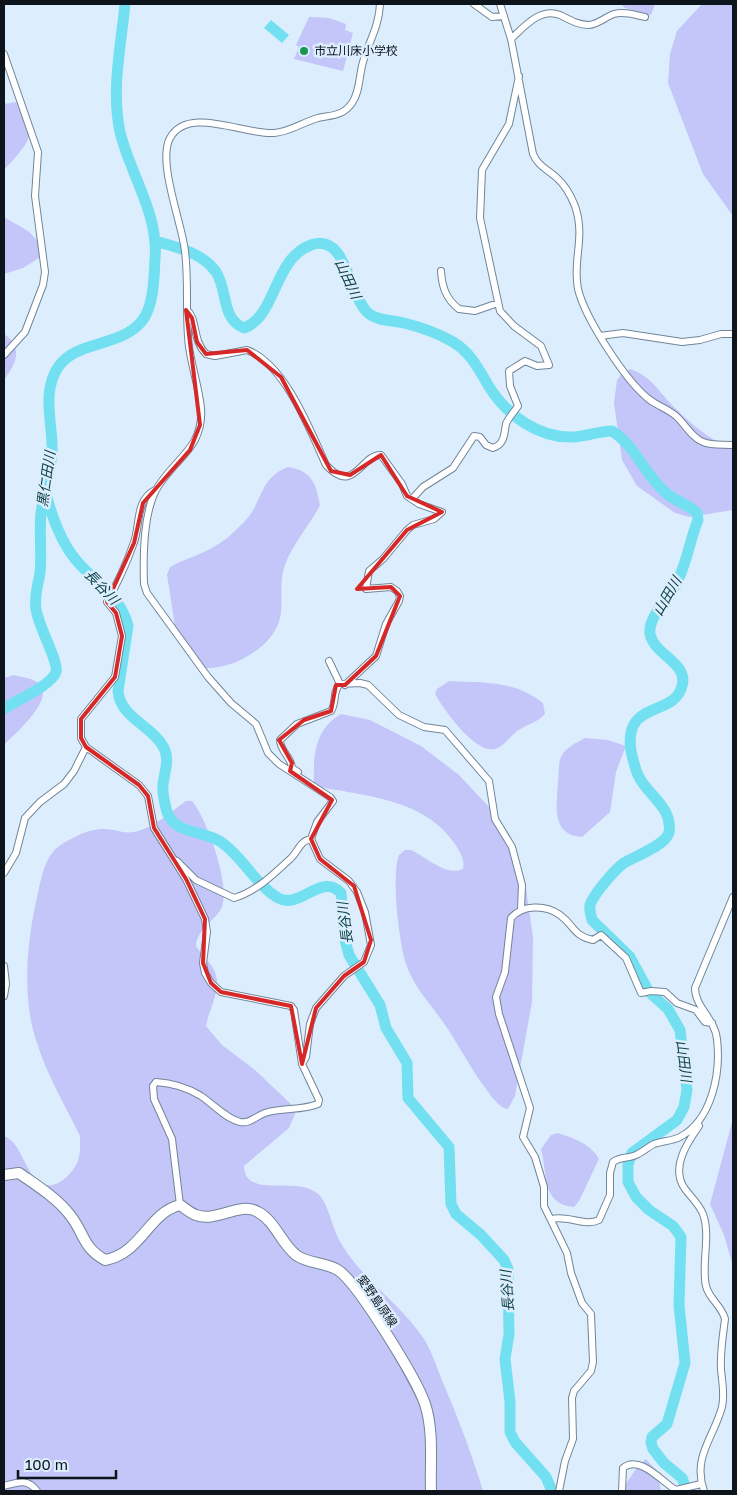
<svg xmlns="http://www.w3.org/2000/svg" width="737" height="1495" viewBox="0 0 737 1495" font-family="'Golos Text','Noto Sans JP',sans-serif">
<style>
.green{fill:#c4c5f9}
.water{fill:#73e0f1}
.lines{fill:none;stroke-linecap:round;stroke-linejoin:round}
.river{stroke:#73e0f1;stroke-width:11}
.street-casing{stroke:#718598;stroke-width:8}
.primary-casing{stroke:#718598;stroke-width:12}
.street{stroke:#fff;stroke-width:6}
.primary{stroke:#fff;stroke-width:10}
.marked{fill:none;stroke:#d62828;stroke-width:4;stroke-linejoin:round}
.poi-dot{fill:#199552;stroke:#dceefe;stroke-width:2}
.labels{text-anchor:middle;stroke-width:5;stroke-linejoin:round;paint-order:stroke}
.poi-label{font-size:12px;fill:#0d141b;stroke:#dceefe;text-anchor:start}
.street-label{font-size:12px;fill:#0d141b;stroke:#dceefe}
.water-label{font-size:14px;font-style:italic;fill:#0f4249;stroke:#dceefe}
</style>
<rect width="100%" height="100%" fill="#dceefe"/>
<path class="green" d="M 621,4 L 655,4 L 651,15 L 625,8 Z
M 702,4 L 733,4 L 733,216 L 703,174 L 668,83 L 670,54 L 677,31 Z
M 309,17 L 329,18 L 346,24 L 345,30 L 353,33 L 343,71 L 294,59 L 299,47 L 296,45 Z
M 16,102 C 47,126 24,148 4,170 L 4,104 Z
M 4,217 L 28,231 L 41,244 L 42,256 L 23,268 L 4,274 Z
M 4,334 C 24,348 16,363 4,380 Z
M 631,369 C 653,378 658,391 674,407 C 690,423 711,441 733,449 L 733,510 L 689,517 L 675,513 L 637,486 L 622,460 L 614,403 L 617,380 L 624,371 Z
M 288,467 C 312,471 316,483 320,505 C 310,525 293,543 285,565 C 278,584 284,600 280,618 C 274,647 232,670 205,668 L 176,632 L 167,575 L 170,567 C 184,559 201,555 215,546 C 225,541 234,532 242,524 C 264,504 257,479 288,467 Z
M 14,675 C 21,677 31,678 37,682 C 59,697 14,734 4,745 L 4,678 Z
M 449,681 C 484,683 514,680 543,703 L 545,714 C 537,723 525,725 516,732 C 509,738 504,746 495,749 C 475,754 444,710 435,694 L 437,689 Z
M 341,714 L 370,720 L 421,746 L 459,775 L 490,808 L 510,835 L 525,882 L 533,937 L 532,1002 L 515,1096 L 508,1109 C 499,1108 491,1096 486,1089 C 470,1068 458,1043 443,1022 C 430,1003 413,986 406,964 C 399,943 391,875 399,855 L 405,850 L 411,850 C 426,857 447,877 463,869 C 465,859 460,852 455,844 C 424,798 364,796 314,786 C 313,758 314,729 341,714 Z
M 585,738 L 608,740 L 626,746 L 616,772 L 610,812 L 582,837 C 550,835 557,804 558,781 C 559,774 558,763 561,757 C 566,747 576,743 585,738 Z
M 186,801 L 192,801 C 207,818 232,889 221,909 C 213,922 197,930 196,946 C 201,954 209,961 213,968 C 224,987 209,1008 206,1026 L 222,1045 L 255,1070 L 293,1106 L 295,1114 L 289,1128 L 244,1166 C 245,1203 306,1170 323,1200 C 331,1214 333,1231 342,1245 C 364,1281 401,1304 424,1339 C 431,1350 436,1365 441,1378 C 457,1415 471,1452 483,1491 L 4,1491 L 4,1136 C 23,1143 24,1175 43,1184 C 56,1190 72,1174 77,1163 C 81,1154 80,1145 80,1136 C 65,1105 47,1075 37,1043 C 21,998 27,939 38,893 C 42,875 45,855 62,844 C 74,837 90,828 104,829 C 115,829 123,834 134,832 C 154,828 169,813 186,801 Z
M 733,1119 L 733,1266 L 724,1235 L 710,1204 Z
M 558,1133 C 573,1138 591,1144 599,1159 L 579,1201 L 574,1207 C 541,1204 548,1175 541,1149 L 551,1135 Z
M 646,1459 L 657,1471 L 661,1491 L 621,1491 L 638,1466 Z"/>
<path class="water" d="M 271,20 L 289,35 L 282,43 L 264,28 Z"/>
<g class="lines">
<path class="river" d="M 156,241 C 177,248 202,252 216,272 C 228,290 221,319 244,328 C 277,316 273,259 311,245 C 347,232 348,295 368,313 C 377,321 392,320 404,323 C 420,327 438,333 453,342 C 470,352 478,368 488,385 C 506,415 539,439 575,437 C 588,436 600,431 612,431 C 636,446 644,474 665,492 C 674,501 688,504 697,513 L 698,520 C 689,542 686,568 674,588 C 666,601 648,618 650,634 C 654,655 689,663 682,686 C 674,718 623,699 631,751 C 633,759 635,770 639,777 C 648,795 673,808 669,832 C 667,845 635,856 624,863 C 615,869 593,895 590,905 C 589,910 591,915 592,920 L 630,957 L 649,992 L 668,1009 L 680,1030 L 687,1090 L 684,1107 L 677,1120 L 632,1153 L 628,1164 L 628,1182 L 636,1197 L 649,1210 L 673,1226 L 681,1237 L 679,1305 L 685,1363 L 667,1424 L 652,1437 L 651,1442 L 653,1449 L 664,1463 L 682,1478 L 687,1491
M 46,494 C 52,517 61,542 76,560 C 95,583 121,596 128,626 L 118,691 C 120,718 153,726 164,748 C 170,760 164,773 163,785 C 162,794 165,804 167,812 C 175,835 204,830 221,842 C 243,857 255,884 278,898 C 300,910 321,872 341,893 L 345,940 L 349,955 L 380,1005 L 386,1028 L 407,1063 L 408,1098 L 449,1147 L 451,1204 L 456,1214 L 481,1235 L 504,1260 L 508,1269 L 509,1334 L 505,1359 L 510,1402 L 510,1432 L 515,1442 L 546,1477 L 552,1491
M 4,709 C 16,700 51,686 56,672 C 59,662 38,626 36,609 C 34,596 38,585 40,573 C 42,553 39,533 41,513 C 44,493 50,473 52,453 C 53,434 48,416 49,397 C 53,333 114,355 142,321 C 154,306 154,277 155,259 C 159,214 130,174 120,132 C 111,90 121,46 125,4"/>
<defs>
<path id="street" d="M 474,4 L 492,17 L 504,16
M 500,4 L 511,39 L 533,154 C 538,166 547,169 557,178 C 565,185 571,196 575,206 C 586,238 572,260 578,289 C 585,318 626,382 650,400 C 658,406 668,409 676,416 C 685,424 692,438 703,442 C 712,446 724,444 733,445
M 511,39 C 524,27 540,7 560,15 C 570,20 578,25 589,25 C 599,24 605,17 614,14 C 624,11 635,15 645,17
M 4,54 L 38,152 L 35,196 L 45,272 L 43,285 L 25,332 L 4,355
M 441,271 C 442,287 446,299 459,309 L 475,311 L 498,303
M 187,310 C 198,320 192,340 206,354 L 215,356 L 247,350 C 285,364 310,430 326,465 C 354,496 361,454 381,455 L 402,484 L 407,496 L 419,504 L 442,512 L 434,519 L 413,525 L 407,530 L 383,559 L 369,571 L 366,589 L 391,587 L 397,591 L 400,596 L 399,601 L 386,624 L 376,656 L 345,685
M 600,336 L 623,333 L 682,342 L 700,340 L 721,334 L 733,334
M 155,490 C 134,501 141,527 133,545 C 126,565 117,584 107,602 L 116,613 L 122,636 L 115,677 L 81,719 L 81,738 L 86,747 L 139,785 L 148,796 L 154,828 L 186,879 L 205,919 L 207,932 L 203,963 L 205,973 L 211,983 L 221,992 L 291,1006 L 294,1010 L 302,1064 L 319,1100 L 318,1104 C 301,1111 282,1107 265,1113 C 256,1116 250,1124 240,1122 C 225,1118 213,1104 201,1096 C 188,1088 172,1083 156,1082 L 153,1086 L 154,1099 L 172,1139 L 180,1205
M 412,499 L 423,487 L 453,468 L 474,436 L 480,437 L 486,445 L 493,448 C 505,444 504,434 506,424 C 508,418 515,411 518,406 L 510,386 L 509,371 L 525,361 L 537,366 L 549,365 L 541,346 L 514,326 L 500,311 L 480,218 L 482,170 L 509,124 L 519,76
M 329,661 L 340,684 L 360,683 L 368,685 L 399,715 L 424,727 L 445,730 L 489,781 L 495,819 L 512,847 L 522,885 L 521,909
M 298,772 L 292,768 C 292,758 280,751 280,740 L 297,724 L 331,711 C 337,702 332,692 340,684
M 177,861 L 196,880 L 234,898 C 255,892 273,875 289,860 C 298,853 299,841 311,839
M 4,873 L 16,853 L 25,818 L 40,802 L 64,784 L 74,771 L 86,747
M 4,966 L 6,984 L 4,996
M 302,1064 L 306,1057 L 310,1024 L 316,1008 L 344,976 L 364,962 L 371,945 L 365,912 L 357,892 L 349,881 L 320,859 L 311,839 L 317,822 L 333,801 L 330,797 L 279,764 L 268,753 L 256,724 L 231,703 L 208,677 L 147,593 L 144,584 C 143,556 143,515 156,490 C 173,459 204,449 201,408 C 199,388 192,368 189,347 C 185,315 189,283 185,251 C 182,223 157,162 170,138 C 188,105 244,135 274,133 C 290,132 303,122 318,118 C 332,115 343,116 352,103 C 360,92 359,75 363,62 C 369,41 379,27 380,4
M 699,1126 C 687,1143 670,1168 685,1189 C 691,1197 699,1204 703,1214 C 711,1236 701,1264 706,1286 C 709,1299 722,1306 725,1319 C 723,1335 720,1352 721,1369 C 722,1382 725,1394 722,1407 C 714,1437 692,1457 704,1491
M 552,1219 C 568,1215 585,1227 599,1220 L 610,1195 L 610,1173 L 613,1162 C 621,1156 630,1159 638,1154 C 644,1151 648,1147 654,1144 C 662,1141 672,1141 680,1137 C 712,1120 721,1073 717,1039 C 715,1019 695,1007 695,988 L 733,897
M 4,1486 C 18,1482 28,1478 37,1491
M 559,1491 L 565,1461 L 573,1439 L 572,1398 L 574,1391 L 591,1371 L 593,1362 L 591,1314 L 582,1303 L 571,1273 L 567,1253 L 544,1206 L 544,1187 L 535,1157 L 523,1137 L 530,1108 L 499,1014 L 496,997 L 505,972 L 511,918 C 522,905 545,904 560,915 C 575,926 572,935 593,940 L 601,935 L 626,958 L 641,993 L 651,991 L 665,992 L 677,1003 L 696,1010 L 705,1022 L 712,1023
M 622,1491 L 623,1468 C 640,1454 663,1483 676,1490 L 701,1484"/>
<path id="primary" d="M 4,1175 L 19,1173 C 36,1185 57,1198 70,1215 C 85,1234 82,1247 105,1260 C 142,1253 148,1213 180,1205 C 185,1208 190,1213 196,1215 C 216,1223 240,1201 258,1212 C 275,1221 281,1243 296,1255 C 308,1264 325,1262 338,1270 C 358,1283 417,1380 425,1404 C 434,1431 430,1463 431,1491"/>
</defs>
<use href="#street" class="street-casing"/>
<use href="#primary" class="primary-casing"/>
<use href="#street" class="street"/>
<use href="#primary" class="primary"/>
</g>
<path class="marked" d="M 186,310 L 192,318 L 197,342 L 206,354 L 247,350 L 281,377 L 331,471 L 350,475 L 381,455 L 407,496 L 442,512 L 407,530 L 357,589 L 391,587 L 400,596 L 376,656 L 345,685 L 336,685 L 331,711 L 304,720 L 279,740 L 292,763 L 290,771 L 332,800 L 311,839 L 320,859 L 354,886 L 371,940 L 364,962 L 344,976 L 316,1008 L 302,1064 L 291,1006 L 221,992 L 211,983 L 203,963 L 205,919 L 186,879 L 154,828 L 148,796 L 139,785 L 86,747 L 81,738 L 81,719 L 115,677 L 122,636 L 116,613 L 107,602 L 134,543 L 143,503 L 190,450 L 200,425 Z"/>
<circle class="poi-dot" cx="304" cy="51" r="5"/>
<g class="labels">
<g class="poi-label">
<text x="314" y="55">市立川床小学校</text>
</g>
<g class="street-label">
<text transform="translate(377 1301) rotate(55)" y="4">愛野島原線</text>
</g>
<g class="water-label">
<text transform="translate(348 279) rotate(65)" y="5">山田川</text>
<text transform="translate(46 479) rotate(-82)" y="5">黒仁田川</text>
<text transform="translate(102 587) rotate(46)" y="5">長谷川</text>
<text transform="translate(667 596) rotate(-60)" y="5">山田川</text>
<text transform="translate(345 923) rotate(-97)" y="5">長谷川</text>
<text transform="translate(684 1061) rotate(83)" y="5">山田川</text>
<text transform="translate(507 1291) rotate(-94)" y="5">長谷川</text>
</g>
</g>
<rect width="737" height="1495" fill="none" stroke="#0d141b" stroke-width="10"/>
<path d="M18 1470v8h98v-8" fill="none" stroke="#0d141b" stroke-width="2.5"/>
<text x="25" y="1470" font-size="15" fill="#0d141b" stroke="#dceefe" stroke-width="4" paint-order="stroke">100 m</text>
</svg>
